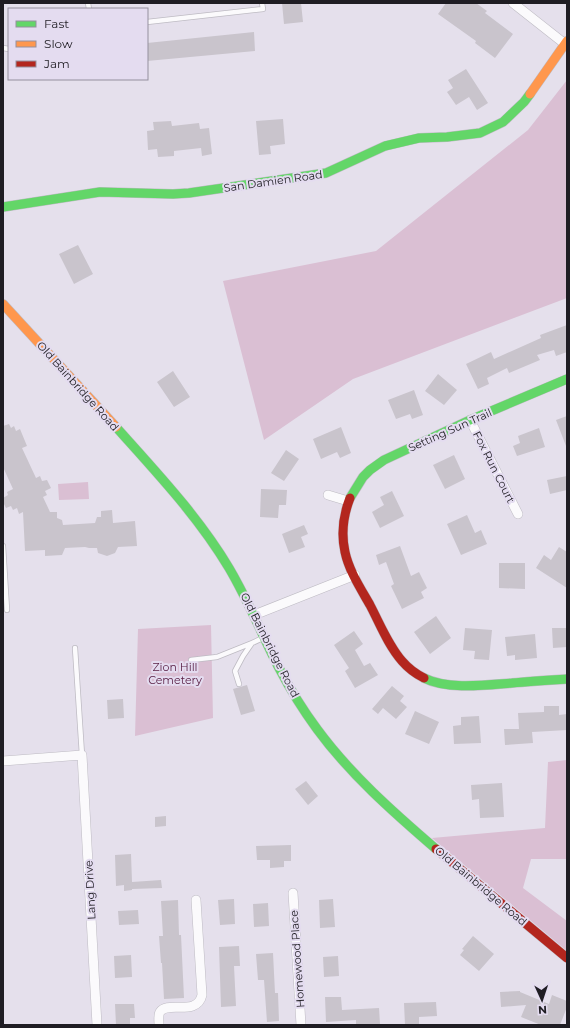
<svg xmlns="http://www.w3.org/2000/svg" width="570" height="1028" viewBox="0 0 570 1028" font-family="Montserrat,sans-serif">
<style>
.green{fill:#dabfd3}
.building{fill:#c9c4cc}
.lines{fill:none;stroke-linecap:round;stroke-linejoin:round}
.lane-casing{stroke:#bebbc3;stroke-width:6}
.street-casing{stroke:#bebbc3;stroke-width:10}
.fast-casing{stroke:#bebbc3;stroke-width:10}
.slow-casing{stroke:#bebbc3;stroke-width:10}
.jam-casing{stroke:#bebbc3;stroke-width:10}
.lane{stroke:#fbfafc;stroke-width:4.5}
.street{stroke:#fbfafc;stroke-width:9}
.fast{stroke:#63d668;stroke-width:9}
.slow{stroke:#ff974d;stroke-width:9}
.jam{stroke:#b3261e;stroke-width:9}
.labels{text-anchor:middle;stroke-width:4;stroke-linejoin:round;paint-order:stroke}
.street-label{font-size:11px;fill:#1f1d23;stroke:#e4dcf0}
.park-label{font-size:11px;fill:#5a2146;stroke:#e4dcf0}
</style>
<rect width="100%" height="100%" fill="#e5e0ec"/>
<path class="green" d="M 567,80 L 567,298 L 353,379 L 264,440 L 223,281 L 376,251 L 528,130 Z
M 88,482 L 89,499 L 59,500 L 58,484 Z
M 211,625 L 213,718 L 135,736 L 138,629 Z
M 567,760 L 567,859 L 531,859 L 523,888 L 567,921 L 567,951 L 432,838 L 545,828 L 548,762 Z"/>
<path class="building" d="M 282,3 L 301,3 L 303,22 L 284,24 Z
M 446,3 L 476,3 L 487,11 L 485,13 L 513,34 L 495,58 L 475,43 L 476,41 L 438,14 Z
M 254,32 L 255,51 L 147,61 L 147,43 Z
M 466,69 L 488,103 L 477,110 L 469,97 L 456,105 L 447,92 L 453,88 L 448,80 Z
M 283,119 L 285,144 L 270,146 L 271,154 L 259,155 L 256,121 Z
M 171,121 L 172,126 L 199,123 L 200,129 L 209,128 L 212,154 L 202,156 L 201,148 L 174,151 L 174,156 L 158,157 L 157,149 L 148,150 L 147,131 L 154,130 L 153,122 Z
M 78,245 L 93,274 L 74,284 L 59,254 Z
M 567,325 L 567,352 L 556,356 L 554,350 L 537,355 L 540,360 L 509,373 L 507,368 L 487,378 L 489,384 L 478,389 L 466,364 L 491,352 L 494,359 L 541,338 L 540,335 Z
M 173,371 L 190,397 L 174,407 L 157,382 Z
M 438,374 L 457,390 L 444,405 L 425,391 Z
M 414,390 L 423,415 L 412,419 L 410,414 L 396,419 L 388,400 Z
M 567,416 L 567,446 L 566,446 L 556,420 Z
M 9,424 L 11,428 L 14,426 L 16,431 L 20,429 L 27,446 L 22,448 L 36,478 L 40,476 L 42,481 L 47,480 L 51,488 L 45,491 L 47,495 L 43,497 L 50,512 L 57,512 L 57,518 L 62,520 L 63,525 L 95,523 L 97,517 L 101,517 L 101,511 L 112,510 L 113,523 L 135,521 L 137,546 L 118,547 L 115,553 L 107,556 L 98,553 L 97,548 L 89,548 L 85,547 L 65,548 L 62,555 L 45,556 L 45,550 L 25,551 L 23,512 L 19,514 L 17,508 L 13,510 L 11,506 L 6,508 L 3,502 L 3,498 L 8,495 L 7,492 L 13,489 L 3,467 L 3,426 Z
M 341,427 L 351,453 L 340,458 L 337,452 L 321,459 L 313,439 Z
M 539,428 L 545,447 L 517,456 L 513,446 L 520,443 L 518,436 Z
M 286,450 L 299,459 L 284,481 L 271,473 Z
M 454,455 L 465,479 L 445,489 L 433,465 Z
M 567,476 L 567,490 L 550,494 L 547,480 Z
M 261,489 L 287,490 L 286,505 L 279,505 L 278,518 L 260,517 Z
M 392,491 L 404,516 L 380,528 L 372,512 L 384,505 L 380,497 Z
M 467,515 L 475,533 L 481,530 L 487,544 L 461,555 L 447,524 Z
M 304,525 L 308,534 L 301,537 L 305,547 L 289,553 L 282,534 Z
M 400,546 L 411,576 L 419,572 L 427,588 L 421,592 L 424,598 L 402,609 L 391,586 L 394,584 L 386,562 L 379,565 L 376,555 Z
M 559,547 L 567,552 L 567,588 L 536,568 L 544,555 L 551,560 Z
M 499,563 L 525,563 L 525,589 L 499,588 Z
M 436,616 L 451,638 L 430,654 L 414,632 Z
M 465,628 L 492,630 L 489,660 L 474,659 L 475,651 L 463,650 Z
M 552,628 L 567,628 L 567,647 L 553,648 Z
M 354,631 L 363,644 L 355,650 L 364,666 L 370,663 L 378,675 L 355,688 L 345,671 L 349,668 L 334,645 Z
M 535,634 L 537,658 L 515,660 L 515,655 L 507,656 L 505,637 Z
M 247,685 L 255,711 L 241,715 L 233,689 Z
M 392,686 L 404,696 L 400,701 L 407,707 L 396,719 L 383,708 L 378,714 L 372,709 Z
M 123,699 L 124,718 L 108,719 L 107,700 Z
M 544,706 L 559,706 L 559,715 L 567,714 L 567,730 L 532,732 L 533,743 L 505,745 L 504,729 L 519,729 L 518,713 L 544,712 Z
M 415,711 L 439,722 L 429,744 L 405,734 Z
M 479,716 L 481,743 L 454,744 L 453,726 L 461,725 L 461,717 Z
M 306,781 L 318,796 L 308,805 L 295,789 Z
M 502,783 L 504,817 L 480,818 L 479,799 L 472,800 L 471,785 Z
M 166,816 L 166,826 L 155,827 L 155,817 Z
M 291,845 L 291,861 L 284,861 L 284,867 L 270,868 L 270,860 L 257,860 L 256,846 Z
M 131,854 L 132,882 L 161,880 L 162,888 L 132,889 L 132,890 L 124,891 L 124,885 L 116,886 L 115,855 Z
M 234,899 L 235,924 L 220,925 L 218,900 Z
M 333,899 L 335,927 L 320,928 L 319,900 Z
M 178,900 L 179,935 L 181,935 L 184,998 L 164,999 L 162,963 L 161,963 L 159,936 L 163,936 L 161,901 Z
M 268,903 L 269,926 L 254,927 L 253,904 Z
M 138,910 L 139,924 L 119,925 L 118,911 Z
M 473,936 L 494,954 L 479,971 L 460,955 L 464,950 L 462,949 Z
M 239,946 L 240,966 L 234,966 L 236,1006 L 221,1007 L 219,947 Z
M 273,953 L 275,993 L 278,993 L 279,1021 L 267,1022 L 264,980 L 258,980 L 256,954 Z
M 131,955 L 132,977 L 115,978 L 114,956 Z
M 338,956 L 339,976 L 324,977 L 323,957 Z
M 520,991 L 520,992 L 549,1004 L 552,995 L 567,1001 L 567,1007 L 560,1025 L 541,1025 L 521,1017 L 526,1005 L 501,1007 L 500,992 Z
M 325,997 L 341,997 L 342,1010 L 379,1008 L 380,1024 L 356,1025 L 356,1020 L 326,1022 Z
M 436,1002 L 437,1016 L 419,1017 L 419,1025 L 405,1025 L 404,1003 Z
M 115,1004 L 134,1004 L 135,1018 L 130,1018 L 130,1025 L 116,1025 Z"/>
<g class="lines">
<defs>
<path id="lane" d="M 88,3 L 89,9
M 147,22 L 263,9 L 262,3
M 3,48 L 9,49
M 3,546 L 7,610
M 75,648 L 82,755
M 191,660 L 217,657 L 252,643
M 239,684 L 235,671 L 243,656 L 252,643 L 263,638"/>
<path id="street" d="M 513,3 L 565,44
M 470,420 L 518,514
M 328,495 L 348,501
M 254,615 L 355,575
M 3,761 L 82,755 L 97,1025
M 293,893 L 301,1025
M 159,1025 C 159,1021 158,1015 160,1012 C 167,1000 197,1017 202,995 L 196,900"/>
<path id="fast" d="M 3,207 L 100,192 L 173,194 L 189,193 L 326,173 L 385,146 L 419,138 L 447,137 L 480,133 L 503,122 L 524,102 L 530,94
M 116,427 C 156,472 198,516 229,568 C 248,600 262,635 279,668 C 290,689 303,710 317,729 C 350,774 393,812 436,849
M 350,498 L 363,477 L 370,470 L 384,460 L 470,420 L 567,379
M 424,678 C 447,690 486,685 512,683 C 530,681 549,680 567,679"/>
<path id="slow" d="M 530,94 L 567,41
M 3,304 L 116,427"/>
<path id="jam" d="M 350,498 C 343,516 341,534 345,552 C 349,571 361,589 370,605 C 380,624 388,645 402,661 C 408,668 416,674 424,678
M 436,849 L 567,958"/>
</defs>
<use href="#lane" class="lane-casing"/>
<use href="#street" class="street-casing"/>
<use href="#fast" class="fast-casing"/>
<use href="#slow" class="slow-casing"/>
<use href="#jam" class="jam-casing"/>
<use href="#lane" class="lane"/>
<use href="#street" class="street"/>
<use href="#fast" class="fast"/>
<use href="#slow" class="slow"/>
<use href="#jam" class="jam"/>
</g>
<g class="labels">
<g class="street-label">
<text transform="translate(273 181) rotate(-8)" y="4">San Damien Road</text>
<text transform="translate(78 386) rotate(48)" y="4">Old Bainbridge Road</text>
<text transform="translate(450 430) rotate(-24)" y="4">Setting Sun Trail</text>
<text transform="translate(494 467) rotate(63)" y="4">Fox Run Court</text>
<text transform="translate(270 645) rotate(63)" y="4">Old Bainbridge Road</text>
<text transform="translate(481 886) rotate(40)" y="4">Old Bainbridge Road</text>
<text transform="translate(90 890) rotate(-93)" y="4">Lang Drive</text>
<text transform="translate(297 959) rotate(-94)" y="4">Homewood Place</text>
</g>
<g class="park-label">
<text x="175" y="671">Zion Hill<tspan x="175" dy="13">Cemetery</tspan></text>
</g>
</g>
<rect width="570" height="1028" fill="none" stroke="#1f1d23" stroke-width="8"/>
<rect x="8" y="8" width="140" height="72" fill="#e4dcf0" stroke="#95909e"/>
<rect x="16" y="21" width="20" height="6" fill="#63d668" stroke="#95909e"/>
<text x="44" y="28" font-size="12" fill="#1f1d23">Fast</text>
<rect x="16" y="41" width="20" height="6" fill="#ff974d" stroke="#95909e"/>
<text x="44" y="48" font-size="12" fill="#1f1d23">Slow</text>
<rect x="16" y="61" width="20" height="6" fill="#b3261e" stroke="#95909e"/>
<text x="44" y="68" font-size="12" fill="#1f1d23">Jam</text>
<g transform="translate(542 1000) rotate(177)" stroke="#e4dcf0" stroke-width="3" paint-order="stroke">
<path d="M0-3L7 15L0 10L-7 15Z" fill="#1f1d23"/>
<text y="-6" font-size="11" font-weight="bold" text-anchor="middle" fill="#1f1d23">N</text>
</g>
</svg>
